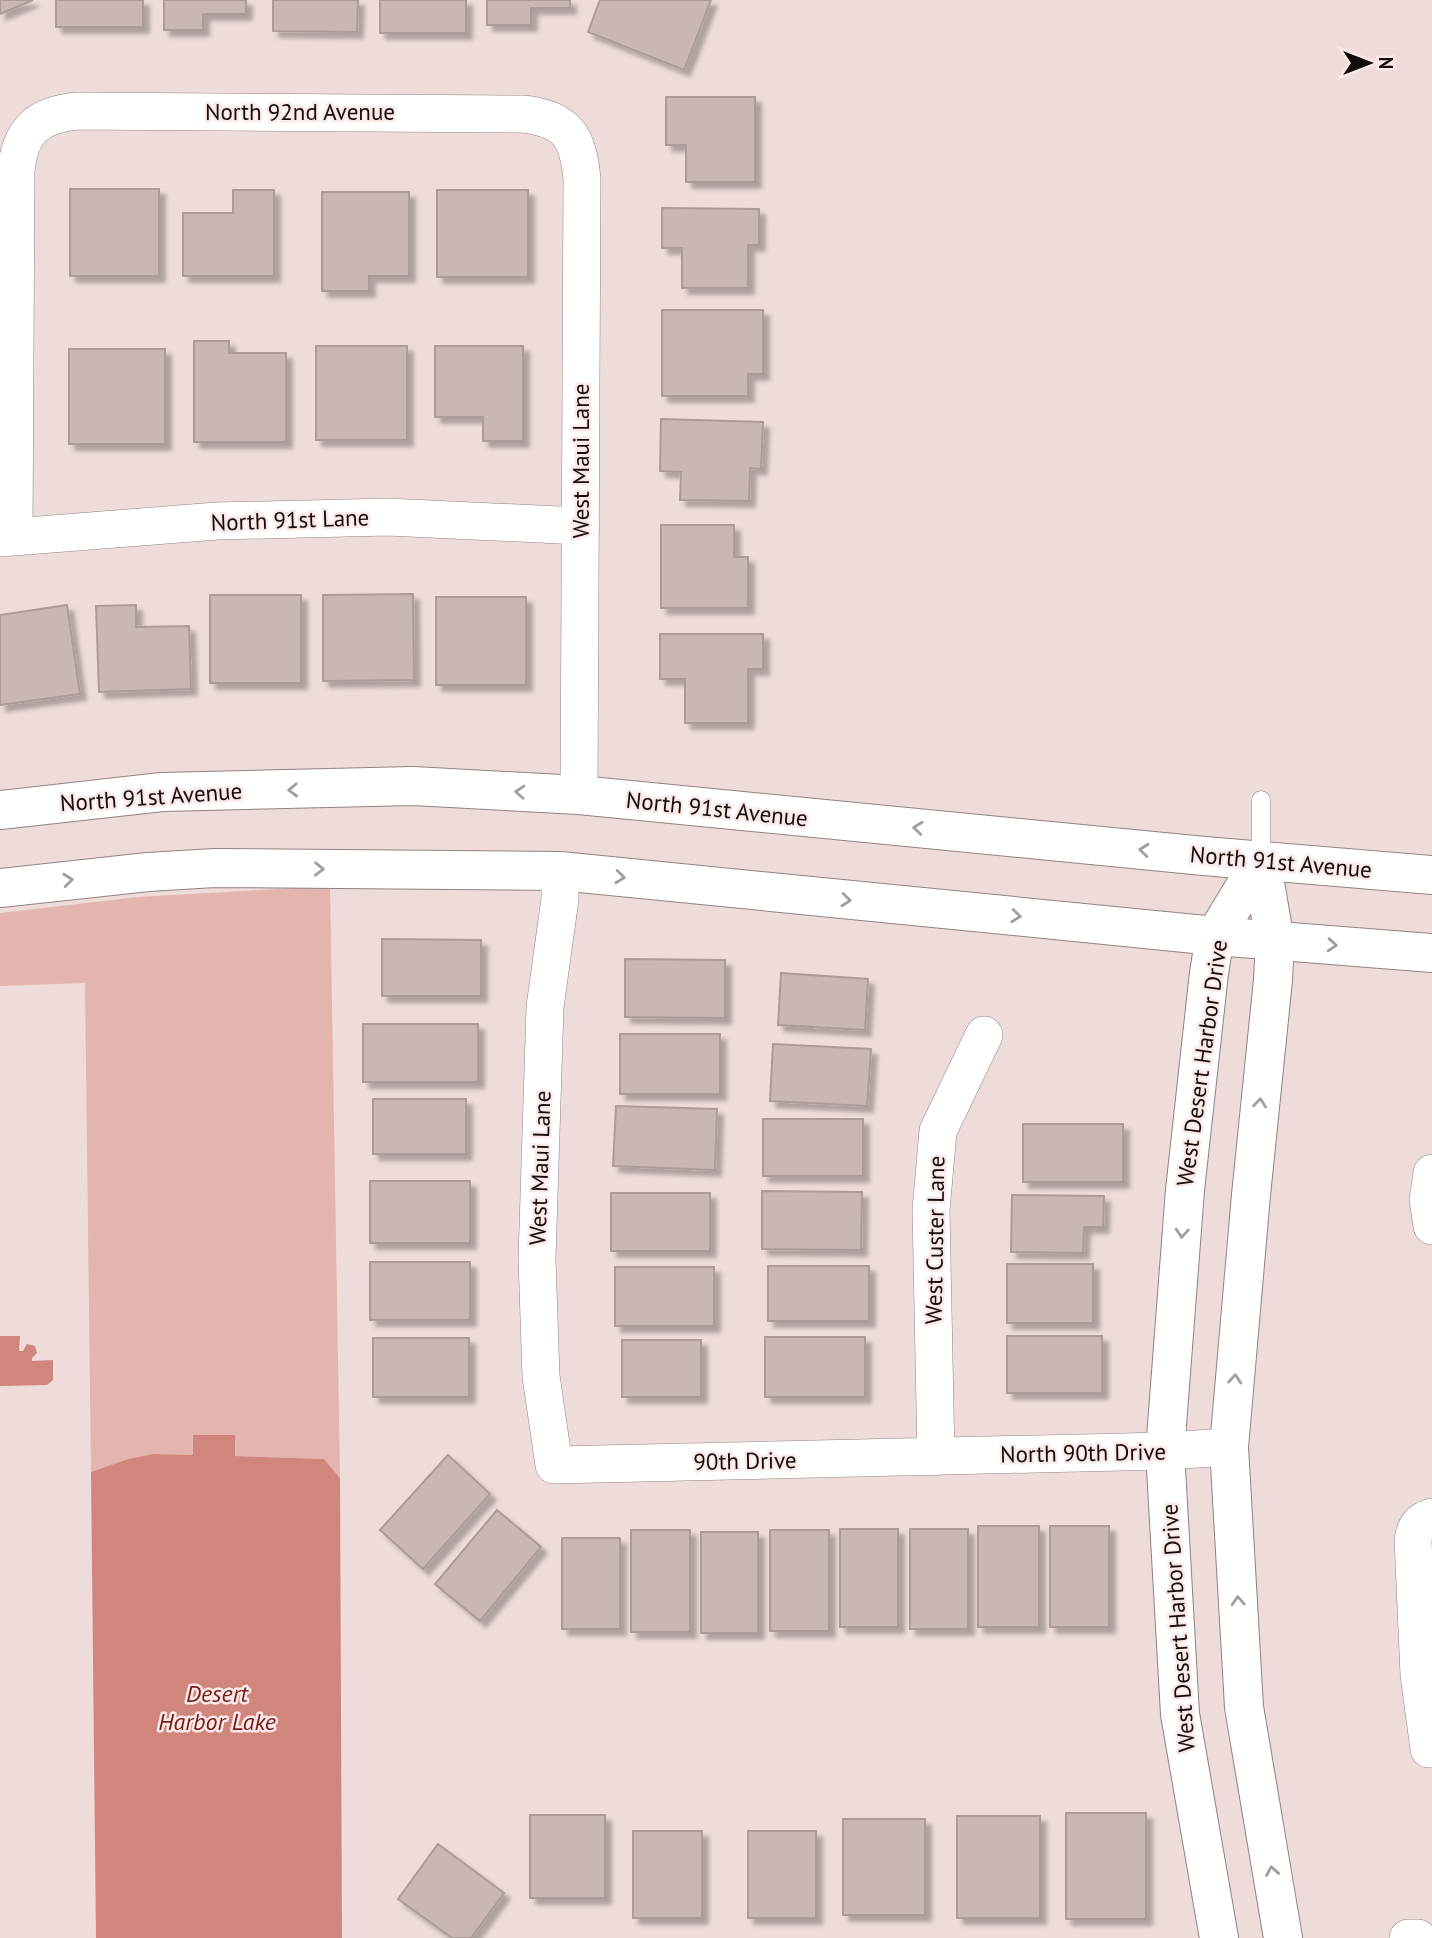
<svg xmlns="http://www.w3.org/2000/svg" width="1432" height="1938" viewBox="0 0 1432 1938" font-family="'PT Sans',sans-serif">
<style>
.green{fill:#e4b4ae}
.water{fill:#d0857d}
.building{fill:#c9b7b5;stroke:#ac9b98;stroke-width:2;filter:url(#shadow)}
.lines{fill:none;stroke-linecap:round;stroke-linejoin:round}
.service-casing{stroke:#928280;stroke-width:19}
.minor-casing{stroke:#928280;stroke-width:38}
.tertiary-casing{stroke:#928280;stroke-width:40}
.secondary-casing{stroke:#928280;stroke-width:40}
.service{stroke:#fff;stroke-width:18}
.minor{stroke:#fff;stroke-width:37}
.tertiary{stroke:#fff;stroke-width:38}
.secondary{stroke:#fff;stroke-width:38}
.oneway{stroke:#a09e9e}
.labels{text-anchor:middle;stroke-width:5;stroke-linejoin:round;paint-order:stroke}
.street-label{font-size:23px;fill:#120c0c;stroke:#fce9e7}
.water-label{font-size:24px;font-style:italic;fill:#751c1a;stroke:#fce9e7}
</style>
<defs>
<filter id="shadow"><feDropShadow dx="6" dy="6" stdDeviation="2" flood-color="#0004"/></filter>
</defs>
<rect width="100%" height="100%" fill="#eedcda"/>
<path class="green" d="M 330,886 L 340,1478 L 324,1459 L 235,1456 L 235,1436 L 193,1436 L 193,1455 L 153,1454 L 128,1459 L 91,1472 L 85,983 L 0,986 L 0,913 L 138,897 Z"/>
<path class="water" d="M 0,1336 L 20,1336 L 19,1351 L 23,1351 L 27,1344 L 35,1346 L 37,1353 L 32,1358 L 32,1361 L 53,1360 L 53,1380 L 47,1385 L 0,1386 Z
M 193,1435 L 235,1435 L 235,1456 L 324,1459 L 340,1478 L 342,1938 L 96,1938 L 91,1472 L 128,1459 L 153,1454 L 193,1455 Z"/>
<path class="building" d="M 0,0 L 33,0 L 0,14 Z
M 56,0 L 143,0 L 143,27 L 56,27 Z
M 164,0 L 246,0 L 246,14 L 203,14 L 203,30 L 164,30 Z
M 273,0 L 358,0 L 357,32 L 273,31 Z
M 380,0 L 466,0 L 466,33 L 380,33 Z
M 487,0 L 570,0 L 570,8 L 531,8 L 531,25 L 487,25 Z
M 600,0 L 711,0 L 684,70 L 588,32 Z
M 666,97 L 755,97 L 755,182 L 686,182 L 686,145 L 666,145 Z
M 70,189 L 159,189 L 159,276 L 70,276 Z
M 233,190 L 274,190 L 274,276 L 183,276 L 183,213 L 233,213 Z
M 437,190 L 528,190 L 528,277 L 437,277 Z
M 322,192 L 409,192 L 409,276 L 369,276 L 369,291 L 322,291 Z
M 662,208 L 759,209 L 759,245 L 748,245 L 748,288 L 682,288 L 682,248 L 662,248 Z
M 662,310 L 763,310 L 763,374 L 748,374 L 748,396 L 662,396 Z
M 194,341 L 229,341 L 229,353 L 286,353 L 286,442 L 194,442 Z
M 316,346 L 407,346 L 407,440 L 316,440 Z
M 435,346 L 523,346 L 523,441 L 483,441 L 483,417 L 435,417 Z
M 69,349 L 165,349 L 165,444 L 69,444 Z
M 661,419 L 763,422 L 761,469 L 750,468 L 749,501 L 680,500 L 681,472 L 660,471 Z
M 661,525 L 734,525 L 734,557 L 748,557 L 748,608 L 661,608 Z
M 413,594 L 414,680 L 323,681 L 323,595 Z
M 210,595 L 301,595 L 301,683 L 210,683 Z
M 436,597 L 526,597 L 526,685 L 436,685 Z
M 67,605 L 80,694 L 0,705 L 0,615 Z
M 136,605 L 136,627 L 189,626 L 191,689 L 99,692 L 96,606 Z
M 660,634 L 763,634 L 763,669 L 748,669 L 748,723 L 685,723 L 685,679 L 660,679 Z
M 382,939 L 481,940 L 481,996 L 382,996 Z
M 625,959 L 725,960 L 725,1018 L 625,1017 Z
M 781,973 L 868,979 L 865,1030 L 778,1025 Z
M 363,1024 L 478,1024 L 478,1082 L 363,1082 Z
M 620,1034 L 720,1034 L 720,1094 L 620,1094 Z
M 773,1044 L 871,1049 L 867,1106 L 770,1101 Z
M 373,1099 L 466,1099 L 466,1154 L 373,1154 Z
M 616,1106 L 717,1109 L 715,1170 L 613,1166 Z
M 763,1119 L 863,1119 L 863,1176 L 763,1176 Z
M 1023,1124 L 1123,1124 L 1123,1182 L 1023,1182 Z
M 370,1181 L 470,1181 L 470,1243 L 370,1243 Z
M 762,1191 L 862,1192 L 861,1250 L 762,1249 Z
M 611,1193 L 710,1193 L 710,1251 L 611,1251 Z
M 1012,1195 L 1104,1196 L 1103,1227 L 1084,1227 L 1083,1253 L 1011,1252 Z
M 370,1262 L 470,1262 L 470,1320 L 370,1320 Z
M 1007,1264 L 1093,1264 L 1093,1323 L 1007,1323 Z
M 768,1266 L 869,1266 L 869,1321 L 768,1321 Z
M 615,1267 L 714,1267 L 714,1326 L 615,1326 Z
M 1007,1336 L 1102,1336 L 1102,1393 L 1007,1393 Z
M 765,1337 L 865,1337 L 865,1397 L 765,1397 Z
M 373,1338 L 469,1338 L 469,1397 L 373,1397 Z
M 622,1340 L 701,1340 L 701,1397 L 622,1397 Z
M 448,1455 L 490,1494 L 423,1569 L 380,1530 Z
M 497,1510 L 541,1547 L 480,1621 L 435,1584 Z
M 978,1526 L 1039,1526 L 1039,1627 L 978,1627 Z
M 1050,1526 L 1109,1526 L 1109,1627 L 1050,1627 Z
M 840,1529 L 898,1529 L 898,1627 L 840,1627 Z
M 910,1529 L 968,1529 L 968,1629 L 910,1629 Z
M 631,1530 L 690,1530 L 690,1632 L 631,1632 Z
M 770,1530 L 829,1530 L 829,1631 L 770,1631 Z
M 701,1532 L 758,1532 L 758,1633 L 701,1633 Z
M 562,1538 L 620,1538 L 620,1629 L 562,1629 Z
M 1066,1813 L 1146,1813 L 1146,1919 L 1066,1919 Z
M 530,1815 L 605,1815 L 605,1898 L 530,1898 Z
M 957,1816 L 1040,1816 L 1040,1918 L 957,1918 Z
M 843,1819 L 925,1819 L 925,1915 L 843,1915 Z
M 633,1831 L 702,1831 L 702,1918 L 633,1918 Z
M 748,1831 L 816,1831 L 816,1918 L 748,1918 Z
M 438,1844 L 504,1893 L 471,1938 L 452,1938 L 398,1899 Z"/>
<g class="lines">
<defs>
<path id="service" d="M 1261,800 L 1261,860"/>
<path id="minor" d="M 14,536 L 16,171 C 20,131 37,115 77,111 L 523,114 C 567,119 578,136 582,179 L 579,795
M 0,538 L 217,521 L 388,517 L 581,526
M 560,871 L 560,899 L 545,1007 L 537,1259 L 541,1376 L 554,1465 L 1165,1451 L 1229,1447
M 1432,1173 L 1428,1200 L 1432,1226
M 936,1457 L 931,1210 L 938,1131 L 984,1035
M 1432,1517 C 1419,1521 1415,1527 1413,1540 L 1419,1675 L 1429,1749 L 1432,1749
M 1408,1938 L 1418,1938"/>
<path id="tertiary" d="M 1261,860 L 1275,941 L 1273,980 L 1251,1195 L 1229,1447 L 1244,1707 L 1283,1938
M 1219,1938 L 1180,1714 L 1165,1451 L 1185,1190 L 1209,973 L 1215,936 L 1261,860"/>
<path id="secondary" d="M 0,810 L 162,792 L 413,786 L 579,795 L 1204,856 L 1432,875
M 0,888 L 148,872 L 215,868 L 560,871 L 1215,936 L 1432,953"/>
</defs>
<use href="#service" class="service-casing"/>
<use href="#minor" class="minor-casing"/>
<use href="#tertiary" class="tertiary-casing"/>
<use href="#secondary" class="secondary-casing"/>
<use href="#service" class="service"/>
<use href="#minor" class="minor"/>
<use href="#tertiary" class="tertiary"/>
<use href="#secondary" class="secondary"/>
</g>
<defs><path id="oneway-chevron" d="M-2-3.5L2.5 0L-2 3.5" fill="none" stroke-width="1.6" stroke-linecap="round" stroke-linejoin="round" transform="scale(1.75)"/></defs>
<g class="oneway">
<use href="#oneway-chevron" transform="translate(293 790) rotate(178)"/>
<use href="#oneway-chevron" transform="translate(520 792) rotate(-177)"/>
<use href="#oneway-chevron" transform="translate(918 828) rotate(-174)"/>
<use href="#oneway-chevron" transform="translate(1144 850) rotate(-174)"/>
<use href="#oneway-chevron" transform="translate(319 869) rotate(1)"/>
<use href="#oneway-chevron" transform="translate(620 877) rotate(6)"/>
<use href="#oneway-chevron" transform="translate(68 880) rotate(-6)"/>
<use href="#oneway-chevron" transform="translate(846 900) rotate(6)"/>
<use href="#oneway-chevron" transform="translate(1016 916) rotate(6)"/>
<use href="#oneway-chevron" transform="translate(1332 945) rotate(4)"/>
<use href="#oneway-chevron" transform="translate(1260 1103) rotate(-84)"/>
<use href="#oneway-chevron" transform="translate(1182 1233) rotate(94)"/>
<use href="#oneway-chevron" transform="translate(1235 1379) rotate(-85)"/>
<use href="#oneway-chevron" transform="translate(1238 1601) rotate(-93)"/>
<use href="#oneway-chevron" transform="translate(1272 1871) rotate(-100)"/>
</g>
<g class="labels">
<g class="street-label">
<text x="300" y="120">North 92nd Avenue</text>
<text transform="translate(581 461) rotate(-90)" y="8">West Maui Lane</text>
<text transform="translate(290 520) rotate(-2)" y="8">North 91st Lane</text>
<text transform="translate(151 797) rotate(-4)" y="8">North 91st Avenue</text>
<text transform="translate(717 809) rotate(6)" y="8">North 91st Avenue</text>
<text transform="translate(1281 862) rotate(5)" y="8">North 91st Avenue</text>
<text transform="translate(1202 1063) rotate(-82)" y="8">West Desert Harbor Drive</text>
<text transform="translate(540 1168) rotate(-88)" y="8">West Maui Lane</text>
<text transform="translate(935 1240) rotate(-89)" y="8">West Custer Lane</text>
<text transform="translate(1083 1453) rotate(-1)" y="8">North 90th Drive</text>
<text transform="translate(745 1461) rotate(-1)" y="8">90th Drive</text>
<text transform="translate(1178 1628) rotate(-94)" y="8">West Desert Harbor Drive</text>
</g>
<g class="water-label">
<text x="217" y="1702">Desert<tspan x="217" dy="28">Harbor Lake</tspan></text>
</g>
</g>
<g transform="translate(1369 63) rotate(90)" stroke="#fce9e7" stroke-width="5" paint-order="stroke">
<path d="M0-5L12 26L0 18L-12 26Z" fill="#120c0c"/>
<text y="-10" font-size="19" font-weight="bold" text-anchor="middle" fill="#120c0c">N</text>
</g>
</svg>
